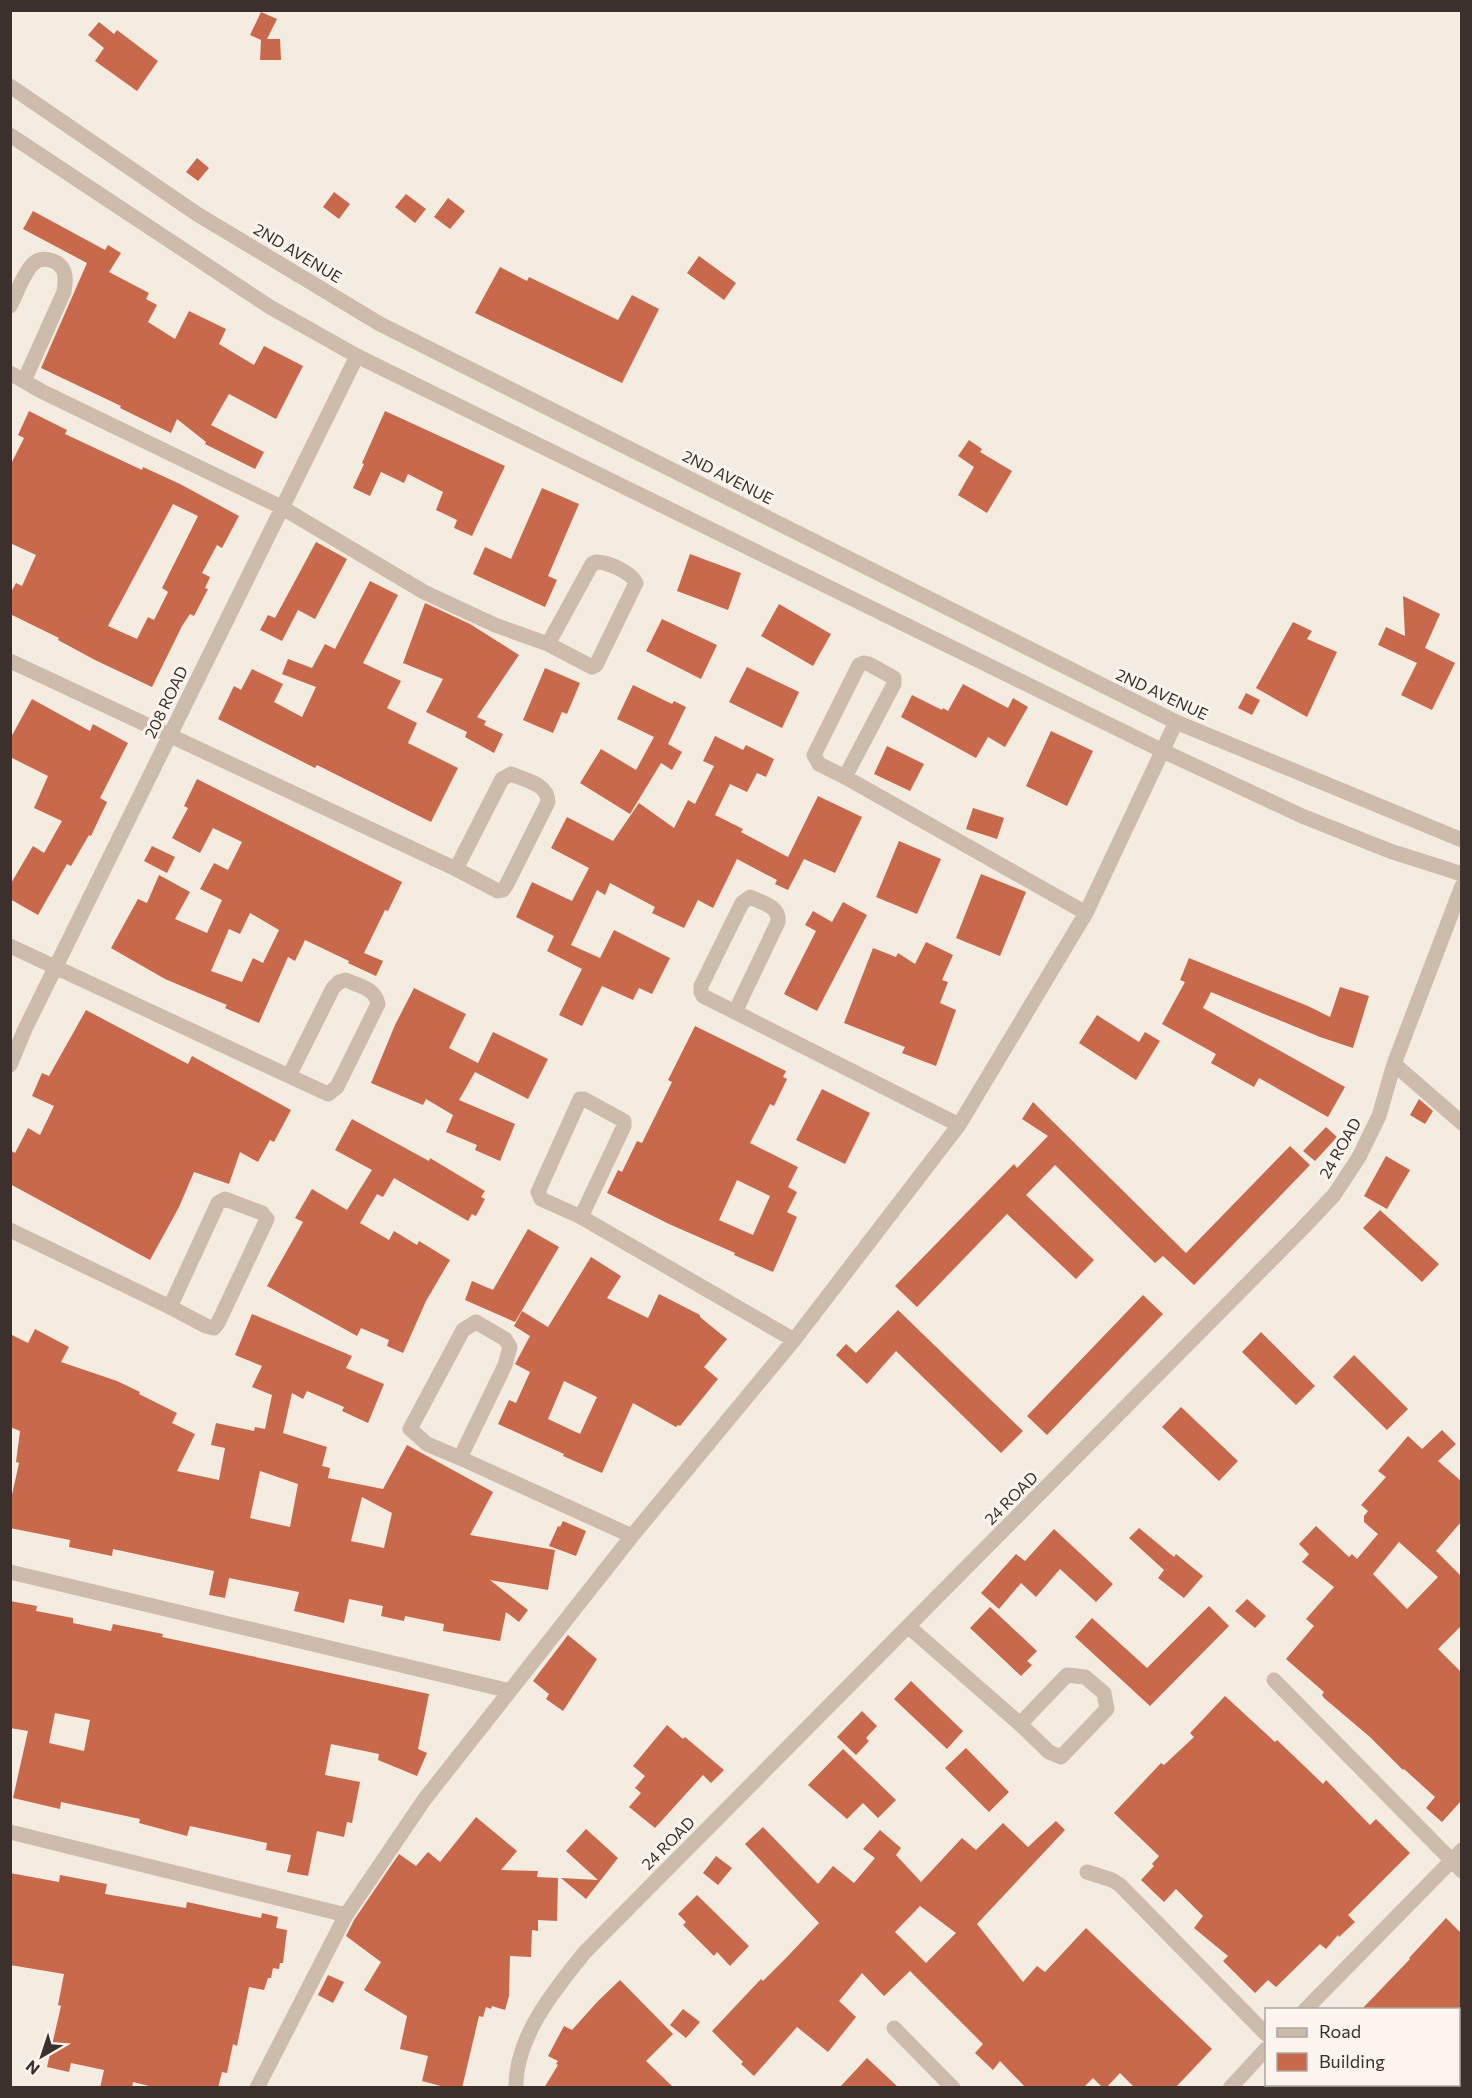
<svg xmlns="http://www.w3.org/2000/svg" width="1472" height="2098" viewBox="0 0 1472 2098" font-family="Commissioner,sans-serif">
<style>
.building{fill:#c8694b;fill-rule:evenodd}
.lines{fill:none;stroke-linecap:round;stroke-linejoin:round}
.minor{stroke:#cdbbac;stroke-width:15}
.tertiary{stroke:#cdbbac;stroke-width:15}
.labels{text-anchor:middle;stroke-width:6;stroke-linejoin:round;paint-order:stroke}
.street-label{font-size:16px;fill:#3b302b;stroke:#fbf5ee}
</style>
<rect width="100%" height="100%" fill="#f4ebe1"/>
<path class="building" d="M 261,12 L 277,19 L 267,39 L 280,39 L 281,60 L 260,60 L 261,40 L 250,35 Z
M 99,22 L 114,34 L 117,30 L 158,61 L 137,91 L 95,61 L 104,48 L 88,35 Z
M 197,158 L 209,168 L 198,181 L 186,172 Z
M 334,192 L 350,204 L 339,219 L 323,207 Z
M 406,194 L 426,209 L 415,223 L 395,207 Z
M 448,198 L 465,211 L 450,229 L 434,217 Z
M 33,211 L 105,250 L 108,245 L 121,253 L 109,272 L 149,293 L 146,299 L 157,305 L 148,322 L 175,339 L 189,311 L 226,329 L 219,344 L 254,365 L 264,346 L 303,366 L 276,419 L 229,394 L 211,425 L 264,452 L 255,469 L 205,444 L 206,442 L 177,419 L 171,433 L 120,408 L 121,406 L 41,368 L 87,263 L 23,229 Z
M 699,256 L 736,283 L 724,300 L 687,273 Z
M 500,267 L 527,281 L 529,277 L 618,320 L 632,295 L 659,309 L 622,383 L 475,313 Z
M 29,411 L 67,430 L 65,434 L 142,470 L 143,467 L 180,484 L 239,516 L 222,548 L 217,545 L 202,573 L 210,577 L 205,588 L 208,589 L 194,616 L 190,614 L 182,626 L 152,687 L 95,660 L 58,640 L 59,638 L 10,614 L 10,594 L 16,583 L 22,586 L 36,555 L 10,543 L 10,466 L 24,438 L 18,435 ZM 173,504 L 198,516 L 162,588 L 168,592 L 154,620 L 148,617 L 137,639 L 108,626 Z
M 385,411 L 505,466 L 472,536 L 454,528 L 457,520 L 436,510 L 443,492 L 408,474 L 404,483 L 381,472 L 370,496 L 353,488 L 364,464 L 362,463 Z
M 969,440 L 982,449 L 980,452 L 1012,471 L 987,513 L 958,495 L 974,467 L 958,456 Z
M 542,488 L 579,504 L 548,576 L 557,580 L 545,607 L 473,574 L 485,547 L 511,559 Z
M 316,542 L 347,559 L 315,619 L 298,610 L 282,641 L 260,630 L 268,615 L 275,618 Z
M 690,554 L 741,573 L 728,610 L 677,591 Z
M 370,581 L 398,595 L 363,663 L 401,681 L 387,708 L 417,723 L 408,743 L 458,768 L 431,822 L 317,765 L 315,768 L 218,719 L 234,686 L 241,690 L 252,669 L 283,684 L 274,702 L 302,717 L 316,687 L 282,674 L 288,659 L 312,668 L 325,644 L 335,649 Z
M 1403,596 L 1440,614 L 1425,648 L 1455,663 L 1432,710 L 1401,695 L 1417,663 L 1378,645 L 1386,627 L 1405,636 Z
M 425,603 L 470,624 L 519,655 L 477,717 L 486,721 L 484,725 L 503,734 L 494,753 L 465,737 L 467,732 L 426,712 L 443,679 L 403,663 Z
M 779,604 L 831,634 L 813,666 L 761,636 Z
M 662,619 L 717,645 L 701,679 L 646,651 Z
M 1293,622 L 1312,631 L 1307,639 L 1337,652 L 1307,717 L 1256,688 Z
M 747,667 L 799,692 L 782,728 L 729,702 Z
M 545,668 L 580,683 L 567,714 L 562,712 L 553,733 L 523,720 Z
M 963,684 L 1008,708 L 1013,698 L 1028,707 L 1005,747 L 988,737 L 976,758 L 901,717 L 912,695 L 942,710 L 943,708 L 948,711 Z
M 633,685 L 672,704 L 674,701 L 686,707 L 668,744 L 682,752 L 672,770 L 661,763 L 630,814 L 580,783 L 601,749 L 636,770 L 654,737 L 617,719 Z
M 1246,693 L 1260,700 L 1252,715 L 1238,708 Z
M 32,699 L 90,731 L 93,724 L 128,743 L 100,798 L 107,802 L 91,836 L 89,835 L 71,866 L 67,864 L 38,915 L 10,899 L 10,885 L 33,846 L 44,853 L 62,821 L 34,808 L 48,776 L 10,757 L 10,739 Z
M 1051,731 L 1093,751 L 1067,806 L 1026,786 Z
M 715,736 L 743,750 L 746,745 L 774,759 L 766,777 L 757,773 L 747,792 L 730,784 L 715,815 L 743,829 L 741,832 L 788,857 L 818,796 L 862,817 L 835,873 L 804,859 L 788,890 L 775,884 L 777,880 L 737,859 L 713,908 L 698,900 L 684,928 L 652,913 L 655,907 L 610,883 L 605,895 L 597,890 L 571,945 L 600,958 L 614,930 L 670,958 L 652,994 L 639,988 L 633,1000 L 602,986 L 582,1026 L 559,1015 L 582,969 L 547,951 L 554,936 L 516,917 L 532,882 L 572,901 L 589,868 L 551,848 L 567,817 L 613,841 L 639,803 L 674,828 L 688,800 L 695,804 L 714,766 L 703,761 Z
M 887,746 L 924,764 L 910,791 L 874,774 Z
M 197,779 L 402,882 L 388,911 L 385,910 L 364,953 L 383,961 L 376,976 L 348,963 L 349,961 L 305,940 L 295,961 L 288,957 L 259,1023 L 225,1008 L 227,1005 L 165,979 L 111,948 L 138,899 L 147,903 L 159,875 L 190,892 L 175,919 L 207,933 L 222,900 L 200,889 L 214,863 L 228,870 L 242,842 L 213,828 L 200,853 L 172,838 L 188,808 L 184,806 ZM 250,913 L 279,930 L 263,963 L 253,958 L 242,982 L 211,971 L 229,929 L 240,934 Z
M 973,808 L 1004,818 L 997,839 L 966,829 Z
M 899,841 L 941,859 L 917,914 L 876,897 Z
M 152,846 L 175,857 L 167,873 L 144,861 Z
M 981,874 L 1026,892 L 1000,956 L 956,938 Z
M 843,902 L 867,915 L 817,1011 L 784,994 L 816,931 L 805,925 L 813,911 L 832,922 Z
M 926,942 L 953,955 L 942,980 L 948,982 L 940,1003 L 956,1010 L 936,1066 L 902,1053 L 905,1047 L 844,1023 L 873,948 L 896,957 L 898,953 L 915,964 Z
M 1189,958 L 1308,1006 L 1330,1017 L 1340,987 L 1369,996 L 1353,1048 L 1320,1037 L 1211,992 L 1203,1008 L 1345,1087 L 1328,1117 L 1259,1078 L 1254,1087 L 1211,1063 L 1216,1054 L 1162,1024 L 1185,982 L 1180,980 Z
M 414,988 L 466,1014 L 449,1048 L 478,1063 L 493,1032 L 548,1059 L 528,1099 L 475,1072 L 459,1100 L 515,1124 L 500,1161 L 475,1150 L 477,1145 L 446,1132 L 453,1115 L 426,1099 L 423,1105 L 371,1083 L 395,1025 Z
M 86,1010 L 188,1064 L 192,1056 L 291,1110 L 274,1142 L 270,1140 L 258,1162 L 240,1152 L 229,1184 L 194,1172 L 179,1207 L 150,1260 L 10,1184 L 10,1150 L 15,1153 L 28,1128 L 40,1135 L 54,1106 L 32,1096 L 42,1073 L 49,1076 Z
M 1097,1015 L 1139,1042 L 1145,1032 L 1160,1041 L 1136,1080 L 1079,1043 Z
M 695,1026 L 786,1071 L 783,1077 L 787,1079 L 774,1106 L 770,1104 L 750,1143 L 798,1167 L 788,1187 L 797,1192 L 787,1212 L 797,1217 L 773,1272 L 734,1255 L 735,1253 L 669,1224 L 607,1193 L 618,1170 L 622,1172 L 637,1141 L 642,1143 L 672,1082 L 668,1080 ZM 737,1180 L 770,1196 L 753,1235 L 719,1220 Z
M 822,1089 L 870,1113 L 845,1164 L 796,1140 Z
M 1419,1099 L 1433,1111 L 1425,1124 L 1410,1115 Z
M 1033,1102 L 1186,1253 L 1290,1146 L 1310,1165 L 1194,1285 L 1163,1256 L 1155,1263 L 1055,1165 L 1026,1195 L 1094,1260 L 1076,1279 L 1007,1214 L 917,1307 L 895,1286 L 1014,1164 L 1017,1168 L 1048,1136 L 1022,1119 Z
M 352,1119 L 429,1161 L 430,1158 L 485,1191 L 481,1197 L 485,1199 L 476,1216 L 472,1214 L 468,1221 L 394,1178 L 383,1197 L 377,1194 L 360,1223 L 389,1240 L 394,1231 L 417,1245 L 419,1241 L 450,1260 L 426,1301 L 403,1353 L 387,1346 L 389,1340 L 361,1328 L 357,1336 L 267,1286 L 303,1222 L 295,1218 L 312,1189 L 347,1210 L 372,1170 L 335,1150 Z
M 1326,1127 L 1337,1137 L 1315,1161 L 1303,1151 Z
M 1386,1156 L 1410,1170 L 1387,1209 L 1364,1196 Z
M 1380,1210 L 1439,1264 L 1422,1282 L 1363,1228 Z
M 528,1229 L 559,1247 L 515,1322 L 465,1300 L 472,1281 L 493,1290 Z
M 591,1257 L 621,1276 L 607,1298 L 648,1318 L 659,1294 L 700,1315 L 700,1317 L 727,1339 L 704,1367 L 718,1379 L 680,1426 L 678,1425 L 676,1427 L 633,1403 L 602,1473 L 563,1456 L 564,1454 L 498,1424 L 509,1400 L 516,1403 L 530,1372 L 515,1364 L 530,1336 L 514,1326 L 522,1311 L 548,1327 ZM 564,1381 L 597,1397 L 580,1434 L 548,1419 Z
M 1143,1295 L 1163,1314 L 1047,1435 L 1027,1416 Z
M 898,1310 L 1023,1431 L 1001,1453 L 896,1351 L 867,1384 L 836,1355 L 846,1344 L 856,1353 Z
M 252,1314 L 352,1356 L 346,1368 L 384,1384 L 368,1423 L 342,1411 L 344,1407 L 307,1391 L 303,1399 L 292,1393 L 283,1433 L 327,1447 L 322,1466 L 330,1468 L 328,1478 L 383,1489 L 407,1445 L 493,1492 L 470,1535 L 555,1550 L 548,1590 L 490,1580 L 528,1610 L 519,1622 L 506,1612 L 500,1641 L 443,1631 L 444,1624 L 405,1616 L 404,1621 L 381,1616 L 383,1606 L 349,1599 L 344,1623 L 324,1618 L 294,1611 L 299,1592 L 229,1578 L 225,1598 L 209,1595 L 214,1571 L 113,1549 L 112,1556 L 69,1547 L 70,1540 L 10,1528 L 10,1504 L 19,1463 L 16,1462 L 20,1431 L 10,1427 L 10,1334 L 28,1343 L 35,1329 L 69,1347 L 61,1362 L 117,1381 L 140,1392 L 139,1394 L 177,1413 L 172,1423 L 195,1434 L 177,1471 L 219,1480 L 225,1448 L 211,1445 L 216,1423 L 254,1431 L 255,1427 L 265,1429 L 272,1395 L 252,1387 L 262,1366 L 235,1355 ZM 260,1471 L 298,1484 L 290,1527 L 250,1518 ZM 362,1497 L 392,1513 L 384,1548 L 351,1541 Z
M 1261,1332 L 1315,1386 L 1296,1405 L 1242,1352 Z
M 1354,1355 L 1408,1409 L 1387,1430 L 1333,1377 Z
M 1181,1407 L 1238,1461 L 1219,1481 L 1162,1427 Z
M 1442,1430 L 1456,1444 L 1438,1461 L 1461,1481 L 1461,1522 L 1436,1551 L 1461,1576 L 1461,1626 L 1438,1649 L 1461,1672 L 1461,1801 L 1442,1822 L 1426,1808 L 1435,1797 L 1404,1769 L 1403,1770 L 1370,1737 L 1324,1698 L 1322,1695 L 1324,1692 L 1286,1659 L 1314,1626 L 1306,1619 L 1334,1587 L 1302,1562 L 1309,1554 L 1299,1544 L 1316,1526 L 1349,1557 L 1352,1554 L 1357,1559 L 1378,1534 L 1364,1522 L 1364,1516 L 1368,1511 L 1361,1505 L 1386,1477 L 1378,1471 L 1408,1436 L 1422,1449 ZM 1399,1542 L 1438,1577 L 1407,1609 L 1373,1574 Z
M 563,1521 L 586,1531 L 576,1556 L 549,1546 L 558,1526 L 560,1527 Z
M 1139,1528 L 1174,1557 L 1176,1554 L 1203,1576 L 1184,1598 L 1158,1578 L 1164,1570 L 1129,1538 Z
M 1054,1529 L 1113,1584 L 1096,1602 L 1060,1569 L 1036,1597 L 1021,1583 L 999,1609 L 981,1593 L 1016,1554 L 1025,1561 Z
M 1247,1599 L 1266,1616 L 1255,1628 L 1235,1611 Z
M 10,1601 L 37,1606 L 36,1611 L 73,1618 L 73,1623 L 111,1631 L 113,1624 L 163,1634 L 162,1637 L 429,1694 L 418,1749 L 427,1753 L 417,1776 L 378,1760 L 379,1754 L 331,1744 L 325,1775 L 360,1782 L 352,1823 L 347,1822 L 344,1837 L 317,1831 L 308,1876 L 287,1872 L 291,1855 L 266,1850 L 267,1843 L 190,1826 L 187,1836 L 139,1823 L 140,1819 L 61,1802 L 60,1809 L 13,1798 L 28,1731 L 10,1728 ZM 55,1713 L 90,1720 L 84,1751 L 49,1743 Z
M 1209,1606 L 1229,1626 L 1150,1706 L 1075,1637 L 1092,1618 L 1147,1668 Z
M 990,1607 L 1037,1651 L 1027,1661 L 1032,1665 L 1021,1676 L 970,1628 Z
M 568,1635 L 597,1659 L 563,1711 L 546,1699 L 549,1694 L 533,1681 Z
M 911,1681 L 963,1731 L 947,1749 L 894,1699 Z
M 1225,1696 L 1275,1742 L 1277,1740 L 1323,1784 L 1326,1780 L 1370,1825 L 1376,1819 L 1410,1853 L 1348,1915 L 1355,1922 L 1339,1937 L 1338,1935 L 1326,1949 L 1320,1944 L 1276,1987 L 1268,1980 L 1255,1993 L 1223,1961 L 1228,1956 L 1194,1928 L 1203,1916 L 1176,1889 L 1164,1902 L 1141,1880 L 1154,1866 L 1152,1864 L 1159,1856 L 1114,1813 L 1161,1763 L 1164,1765 L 1194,1737 L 1190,1733 Z
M 862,1711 L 877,1726 L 866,1738 L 869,1741 L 856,1755 L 837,1737 Z
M 667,1725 L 683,1739 L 685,1737 L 724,1770 L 711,1783 L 703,1775 L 655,1828 L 629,1807 L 641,1793 L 635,1788 L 645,1776 L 633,1766 Z
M 966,1748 L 1009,1792 L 989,1812 L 945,1768 Z
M 843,1749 L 896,1800 L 878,1818 L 863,1803 L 847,1819 L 808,1785 Z
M 476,1817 L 517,1851 L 501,1870 L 538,1871 L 537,1877 L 558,1878 L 557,1921 L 538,1920 L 538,1931 L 532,1930 L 531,1957 L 510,1956 L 509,1996 L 505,2010 L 492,2006 L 491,2009 L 486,2007 L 483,2017 L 479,2016 L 462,2088 L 448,2088 L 422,2081 L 428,2056 L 400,2049 L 407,2016 L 364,1990 L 381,1962 L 346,1936 L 354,1920 L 399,1854 L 416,1866 L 428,1852 L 440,1862 Z
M 1056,1821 L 1065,1830 L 977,1924 L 1023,1982 L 1037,1966 L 1045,1972 L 1086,1928 L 1212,2049 L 1175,2088 L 1135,2088 L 1120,2073 L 1106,2088 L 1103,2088 L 1093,2078 L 1083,2088 L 1026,2088 L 1000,2061 L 993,2070 L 975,2053 L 983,2044 L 910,1971 L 884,1996 L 862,1973 L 839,2001 L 856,2017 L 828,2052 L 797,2027 L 754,2076 L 741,2064 L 743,2062 L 712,2031 L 761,1979 L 763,1981 L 787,1957 L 819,1923 L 745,1844 L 763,1827 L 818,1884 L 833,1866 L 854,1883 L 875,1858 L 863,1849 L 880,1830 L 901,1848 L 896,1855 L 921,1882 L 962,1838 L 976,1850 L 1003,1823 L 1028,1847 ZM 920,1906 L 956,1933 L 926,1963 L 895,1932 Z
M 586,1829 L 618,1858 L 586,1899 L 561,1878 L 598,1880 L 566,1851 Z
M 716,1856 L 732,1868 L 718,1885 L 703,1873 Z
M 10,1873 L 59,1882 L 60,1875 L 107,1884 L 105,1894 L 186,1908 L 187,1902 L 261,1918 L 262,1913 L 278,1917 L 276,1928 L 287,1930 L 283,1963 L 280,1963 L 279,1969 L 273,1968 L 271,1978 L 268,1978 L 264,1990 L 249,1987 L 237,2046 L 233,2044 L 227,2073 L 222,2072 L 218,2088 L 157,2088 L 133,2082 L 132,2088 L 100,2088 L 104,2070 L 71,2063 L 69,2072 L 47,2067 L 61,2006 L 58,2005 L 64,1974 L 10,1965 Z
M 697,1895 L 749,1946 L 730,1966 L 717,1952 L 714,1956 L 683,1925 L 686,1922 L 678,1914 Z
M 1446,1918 L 1461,1933 L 1461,2010 L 1361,2010 L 1410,1959 L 1409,1958 Z
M 328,1975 L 344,1982 L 333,2003 L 318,1995 Z
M 620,1980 L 673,2034 L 646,2061 L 674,2088 L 544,2088 L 558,2065 L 556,2064 L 558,2061 L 548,2056 L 564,2026 L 572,2030 L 598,2001 Z
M 683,2009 L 700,2022 L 686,2038 L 670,2025 Z
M 867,2058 L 899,2088 L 839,2088 Z"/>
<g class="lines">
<path class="minor" d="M 10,306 C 16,295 24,272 33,264 C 41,256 56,259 62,268 C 67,275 65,284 64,292 L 24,381
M 10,373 L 41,391 L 281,507 L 424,592 L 495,625 L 548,644
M 596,562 C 608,562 631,572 636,583 L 596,665 L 592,667 L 548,644 L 592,564 Z
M 10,661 L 456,869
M 864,663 L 869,664 L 894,678 L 894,684 L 845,777 L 819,764 L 814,755 L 859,665 Z
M 511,774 C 525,780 548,784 548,802 L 507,884 L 503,890 L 498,891 L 456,869 L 502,779 Z
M 845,777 L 1086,913
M 750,897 C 762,903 780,906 778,922 L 735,1012 L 703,996 L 701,992 L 701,986 L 742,903 Z
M 10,946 L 289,1076
M 346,980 C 359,986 375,988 378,1004 L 337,1087 L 328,1094 L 289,1076 L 333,988 L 339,982 Z
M 735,1012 L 959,1125
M 1394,1064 L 1462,1123
M 10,1065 L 25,1029 L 357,356
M 580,1099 L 584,1099 L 624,1121 L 624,1126 L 581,1217 L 541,1199 L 538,1192 Z
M 225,1199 L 262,1213 L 267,1219 L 218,1323 L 214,1328 L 206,1326 L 170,1307 L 218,1203 Z
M 581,1217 L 794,1340
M 10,1230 L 170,1307
M 476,1322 L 505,1339 L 510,1347 L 505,1365 L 460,1458 L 427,1444 L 410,1429 L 463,1330 Z
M 460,1458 L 632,1536
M 10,1572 L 510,1691
M 909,1627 L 1020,1724 L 1049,1752 L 1061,1757 L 1107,1709 L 1104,1693 L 1085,1677 L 1067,1675 L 1020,1724
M 1274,1680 L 1462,1871
M 10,1832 L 346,1915
M 1087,1872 L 1112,1880 L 1120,1885 L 1266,2034
M 1305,2010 L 1462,1850
M 894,2028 L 953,2088
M 1319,2084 L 1322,2088
M 257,2088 L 346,1915 L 424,1800 L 632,1536 L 794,1340 L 959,1125 L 1086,913 L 1176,722
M 516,2088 C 515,2037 555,1989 585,1952 L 1302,1229 L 1334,1195 L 1359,1157 L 1379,1116 L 1394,1064 L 1462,886
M 1230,2088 L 1266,2049"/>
<path class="tertiary" d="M 10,86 L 197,214 L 380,324 L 1176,722 L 1462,840
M 10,135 L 270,307 L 357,356 L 1163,751 L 1302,816 L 1390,851 L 1462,874"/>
</g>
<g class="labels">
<g class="street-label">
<text transform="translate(298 253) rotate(31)" y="6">2ND AVENUE</text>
<text transform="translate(728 477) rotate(27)" y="6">2ND AVENUE</text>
<text transform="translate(1162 694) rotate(25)" y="6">2ND AVENUE</text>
<text transform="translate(166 702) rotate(-64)" y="6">208 ROAD</text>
<text transform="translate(1340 1148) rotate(-60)" y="6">24 ROAD</text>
<text transform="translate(1011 1498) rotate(-45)" y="6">24 ROAD</text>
<text transform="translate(668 1843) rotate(-45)" y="6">24 ROAD</text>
</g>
</g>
<rect width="1472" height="2098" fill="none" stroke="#3b302b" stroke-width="24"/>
<rect x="1265" y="2008" width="195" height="78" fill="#fbf5ee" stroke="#aea6a0" stroke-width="1.5"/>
<rect x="1277" y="2028" width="30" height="9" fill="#cdbbac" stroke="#aea6a0" stroke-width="1.5"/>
<text x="1319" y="2038" font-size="18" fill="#3b302b">Road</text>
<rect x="1277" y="2053" width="30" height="18" fill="#c8694b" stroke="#aea6a0" stroke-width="1.5"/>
<text x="1319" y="2068" font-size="18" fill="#3b302b">Building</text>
<g transform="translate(42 2056) rotate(219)" stroke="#fbf5ee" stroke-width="4.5" paint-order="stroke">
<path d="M0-4.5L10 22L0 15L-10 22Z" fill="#3b302b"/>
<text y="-9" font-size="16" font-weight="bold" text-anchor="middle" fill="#3b302b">N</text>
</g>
</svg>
